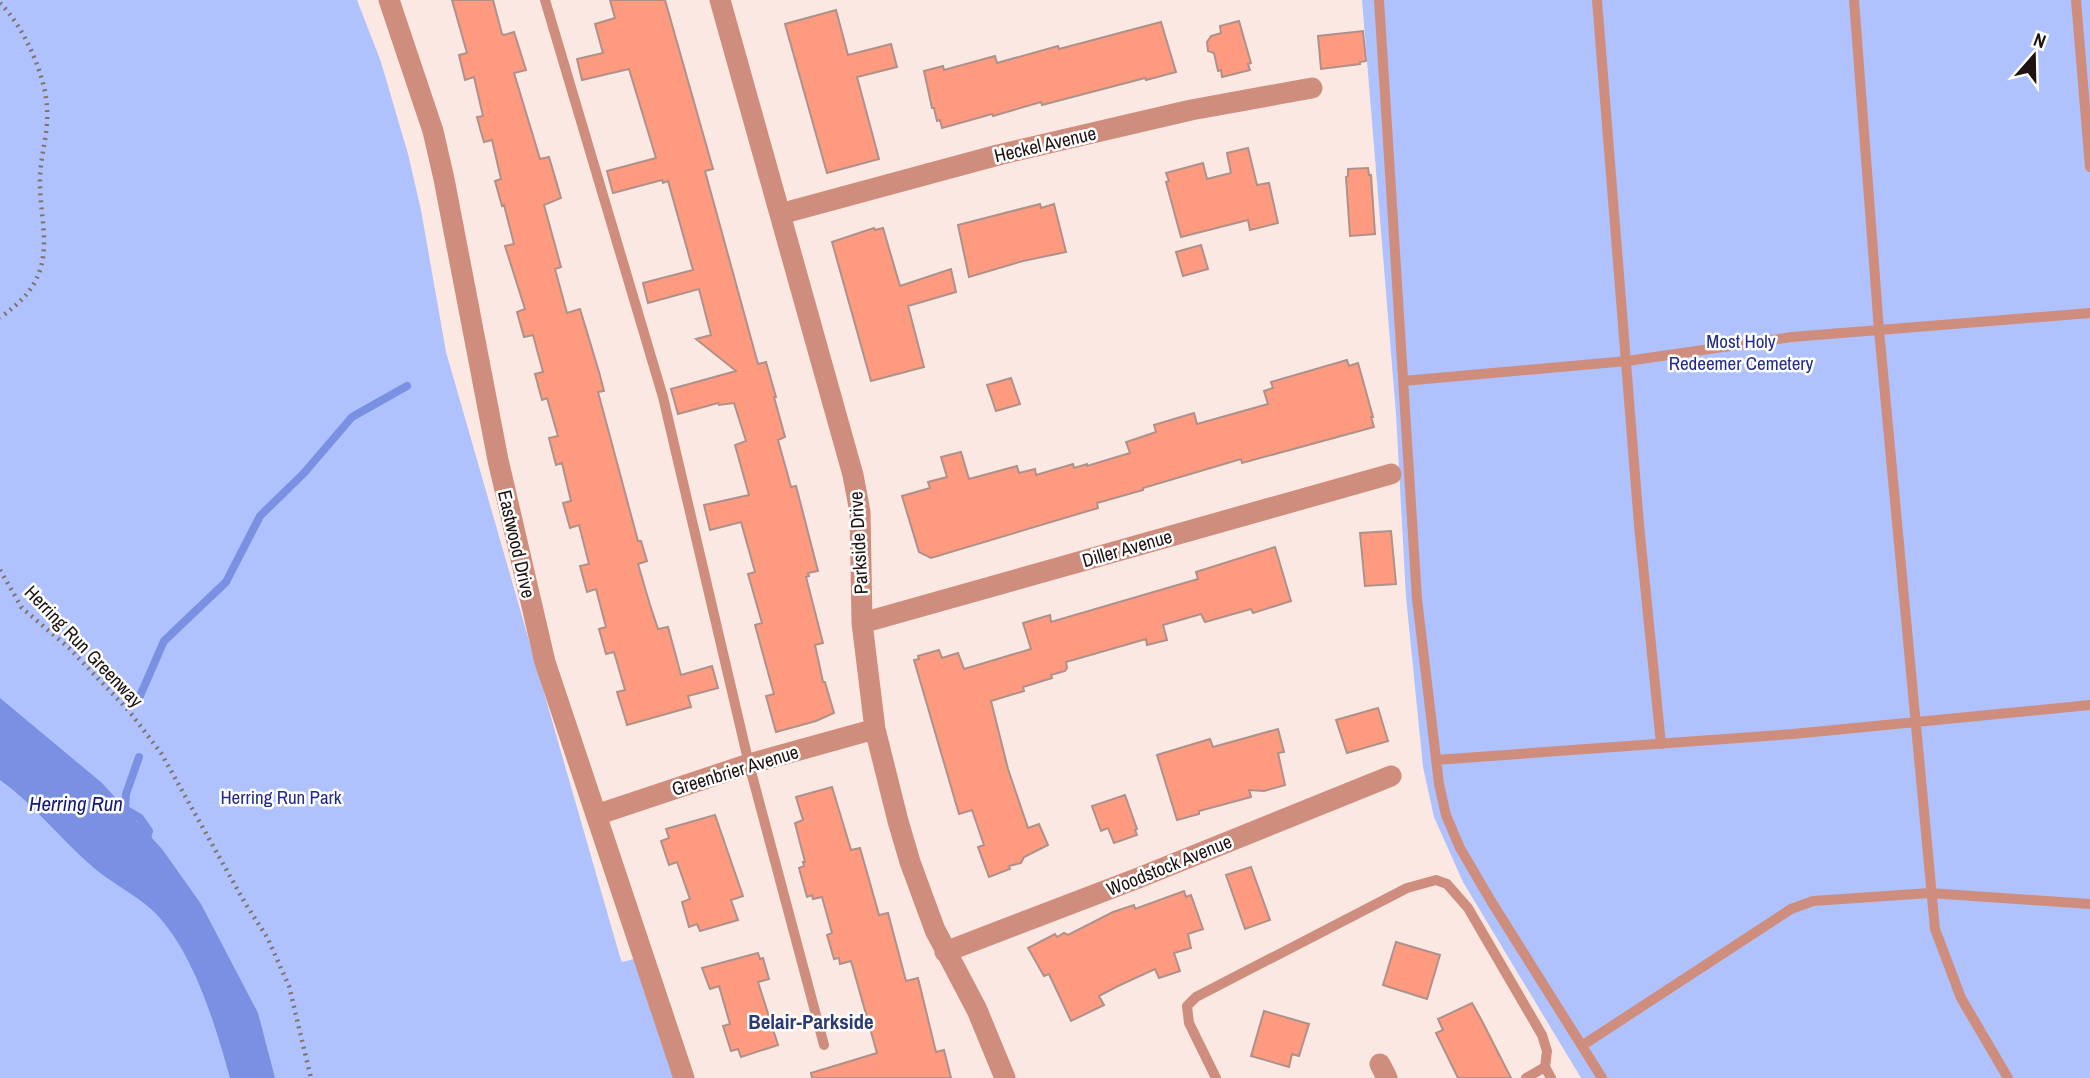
<svg xmlns="http://www.w3.org/2000/svg" width="2090" height="1078" viewBox="0 0 2090 1078" font-family="'Archivo Narrow',sans-serif">
<style>
.green{fill:#afc2fd}
.water{fill:#7a90e3}
.lines{fill:none;stroke-linecap:round;stroke-linejoin:round}
.stream{stroke:#7a90e3;stroke-width:8}
.building{fill:#fd9a80;stroke:#af9189;stroke-width:2}
.path{stroke:#82736f;stroke-width:4.5;stroke-dasharray:2 5;stroke-linecap:butt}
.lane{stroke:#cf8e7d;stroke-width:10}
.street{stroke:#cf8e7d;stroke-width:21}
.labels{text-anchor:middle;stroke-width:5;stroke-linejoin:round;paint-order:stroke}
.street-label{font-size:19px;fill:#1e1310;stroke:#fff}
.park-label{font-size:19px;fill:#222b8a;stroke:#fff}
.water-label{font-size:21px;font-style:italic;fill:#171978;stroke:#fff}
.neighbourhood-label{font-size:21px;font-weight:bold;fill:#2c3972;stroke:#fff}
</style>
<rect width="100%" height="100%" fill="#fce8e2"/>
<path class="green" d="M 0,0 L 357,0 L 381,62 L 408,154 L 421,210 L 446,352 L 620,957 L 622,962 L 634,959 L 674,1078 L 0,1078 Z
M 1362,0 L 2090,0 L 2090,1078 L 1581,1078 L 1463,882 L 1434,817 L 1423,767 L 1406,597 L 1396,414 Z"/>
<path class="water" d="M 0,698 L 102,783 L 162,849 L 201,904 L 258,1013 L 275,1078 L 230,1078 C 216,1027 195,957 159,917 C 141,897 114,885 94,868 C 61,840 35,805 0,780 Z"/>
<g class="lines">
<path class="stream" d="M 140,696 L 164,641 L 226,582 L 260,516 L 304,473 L 352,417 L 407,386
M 139,757 L 126,794 L 125,809 L 140,818 L 149,831 L 146,842"/>
</g>
<path class="building" d="M 452,0 L 493,0 L 502,34 L 504,35 L 514,32 L 526,70 L 514,73 L 540,159 L 549,157 L 561,198 L 544,205 L 561,267 L 555,269 L 567,313 L 580,309 L 599,372 L 604,391 L 598,392 L 638,541 L 641,541 L 647,561 L 638,564 L 650,605 L 658,629 L 668,627 L 681,675 L 712,666 L 718,688 L 688,696 L 691,707 L 627,725 L 625,718 L 617,692 L 625,690 L 614,652 L 606,654 L 599,629 L 606,627 L 596,589 L 587,592 L 580,566 L 589,564 L 579,525 L 570,528 L 563,503 L 571,501 L 562,463 L 556,465 L 549,438 L 558,436 L 547,398 L 542,400 L 535,374 L 543,372 L 533,335 L 524,337 L 517,312 L 525,309 L 505,246 L 514,244 L 504,205 L 502,206 L 495,181 L 501,179 L 492,140 L 484,142 L 481,132 L 477,117 L 483,116 L 474,77 L 465,80 L 459,55 L 467,53 Z
M 610,0 L 665,0 L 713,169 L 705,171 L 758,364 L 766,362 L 776,397 L 774,397 L 785,437 L 778,440 L 791,487 L 796,486 L 818,571 L 808,573 L 809,576 L 806,577 L 823,643 L 815,645 L 823,682 L 825,682 L 834,713 L 816,721 L 776,732 L 766,696 L 774,694 L 755,625 L 762,623 L 748,574 L 755,572 L 741,522 L 710,530 L 704,505 L 749,495 L 735,445 L 746,441 L 734,403 L 719,405 L 718,403 L 678,414 L 671,389 L 736,371 L 696,339 L 711,335 L 699,289 L 648,303 L 643,283 L 693,270 L 668,181 L 663,183 L 662,180 L 613,193 L 607,171 L 656,158 L 629,69 L 582,80 L 577,59 L 603,53 L 595,24 L 615,18 Z
M 836,10 L 848,55 L 891,44 L 897,67 L 857,77 L 879,159 L 827,173 L 785,24 Z
M 1239,21 L 1251,63 L 1248,64 L 1250,70 L 1222,77 L 1221,70 L 1218,71 L 1214,53 L 1208,51 L 1207,42 L 1211,36 L 1221,33 L 1220,26 Z
M 1161,22 L 1176,72 L 1146,80 L 1145,78 L 1042,105 L 1041,102 L 993,116 L 992,114 L 942,128 L 940,120 L 937,121 L 934,108 L 932,108 L 924,71 L 943,66 L 944,70 L 995,56 L 997,63 L 1058,46 L 1059,49 Z
M 1363,31 L 1366,61 L 1360,62 L 1360,64 L 1321,69 L 1318,36 Z
M 1248,148 L 1257,185 L 1269,183 L 1278,223 L 1250,230 L 1248,220 L 1181,237 L 1166,182 L 1169,181 L 1166,173 L 1203,163 L 1207,179 L 1231,173 L 1227,153 Z
M 1368,168 L 1369,175 L 1371,175 L 1375,234 L 1350,236 L 1346,177 L 1348,176 L 1348,169 Z
M 1040,204 L 1041,208 L 1054,204 L 1066,252 L 1023,261 L 969,277 L 958,225 Z
M 874,228 L 875,230 L 883,228 L 900,286 L 951,269 L 956,292 L 908,306 L 924,367 L 871,381 L 832,242 Z
M 1201,245 L 1208,269 L 1183,276 L 1176,252 Z
M 1347,360 L 1349,366 L 1358,363 L 1373,417 L 1371,417 L 1374,427 L 1242,463 L 1241,459 L 1143,488 L 1143,490 L 1097,503 L 1098,508 L 931,558 L 919,552 L 902,496 L 930,488 L 928,482 L 947,477 L 941,457 L 961,452 L 969,479 L 1017,466 L 1019,473 L 1035,469 L 1036,475 L 1073,464 L 1074,468 L 1087,464 L 1087,466 L 1130,453 L 1126,442 L 1156,432 L 1154,425 L 1194,413 L 1197,424 L 1268,404 L 1264,391 L 1273,388 L 1271,382 Z
M 1011,378 L 1020,404 L 996,411 L 987,385 Z
M 1391,531 L 1396,584 L 1365,586 L 1360,533 Z
M 1275,547 L 1291,601 L 1253,613 L 1251,609 L 1205,622 L 1201,614 L 1163,625 L 1167,640 L 1147,645 L 1146,639 L 1066,662 L 1067,668 L 1065,671 L 1051,675 L 1052,678 L 1023,687 L 1024,691 L 991,701 L 1008,769 L 1028,828 L 1039,824 L 1048,845 L 1024,857 L 1021,863 L 1009,866 L 1010,869 L 989,877 L 978,847 L 984,845 L 972,810 L 959,814 L 914,660 L 919,659 L 918,656 L 939,650 L 942,658 L 958,653 L 964,669 L 1031,649 L 1023,623 L 1050,615 L 1051,622 L 1198,579 L 1196,572 Z
M 1378,708 L 1388,741 L 1347,753 L 1336,720 Z
M 1278,729 L 1284,752 L 1278,753 L 1285,785 L 1264,791 L 1249,790 L 1251,797 L 1199,811 L 1199,814 L 1177,820 L 1157,755 L 1210,739 L 1213,747 Z
M 832,787 L 851,850 L 860,848 L 879,915 L 888,913 L 906,981 L 918,978 L 936,1052 L 944,1050 L 951,1078 L 812,1078 L 811,1073 L 877,1053 L 851,961 L 840,964 L 839,958 L 834,959 L 827,935 L 832,933 L 822,897 L 813,899 L 812,895 L 807,897 L 799,868 L 804,866 L 803,862 L 805,862 L 795,823 L 803,820 L 796,797 Z
M 1125,795 L 1137,829 L 1135,830 L 1137,835 L 1114,843 L 1108,828 L 1101,831 L 1092,806 Z
M 715,815 L 743,896 L 731,900 L 738,920 L 700,931 L 697,924 L 689,927 L 682,902 L 690,899 L 677,862 L 669,865 L 661,841 L 669,838 L 666,829 Z
M 1251,867 L 1270,920 L 1245,929 L 1226,875 Z
M 1184,891 L 1186,897 L 1191,895 L 1203,929 L 1188,934 L 1191,948 L 1174,953 L 1180,971 L 1159,978 L 1155,969 L 1118,986 L 1099,996 L 1104,1005 L 1071,1021 L 1049,974 L 1044,976 L 1028,948 L 1055,934 L 1057,937 L 1064,933 L 1068,935 L 1113,912 L 1134,905 L 1135,909 Z
M 1396,942 L 1440,955 L 1427,999 L 1383,985 Z
M 758,953 L 760,959 L 763,958 L 769,979 L 758,982 L 778,1045 L 741,1057 L 738,1049 L 731,1051 L 723,1026 L 730,1024 L 719,986 L 710,989 L 702,968 Z
M 1472,1003 L 1482,1021 L 1511,1078 L 1458,1078 L 1436,1033 L 1443,1030 L 1438,1019 Z
M 1264,1011 L 1309,1024 L 1299,1056 L 1292,1054 L 1289,1067 L 1251,1056 Z"/>
<g class="lines">
<path class="path" d="M 0,3 C 24,27 46,76 47,109 C 49,134 39,159 40,184 C 40,211 49,243 40,270 C 32,293 19,303 0,318
M 0,570 L 22,608 L 69,648 L 129,711 L 161,753 L 245,903 L 267,937 L 289,986 L 311,1078"/>
<path class="lane" d="M 545,0 L 663,397 L 749,764 L 824,1045
M 1379,0 L 1417,599 L 1439,784 L 1446,815 L 1460,848 L 1491,901 L 1602,1078
M 1597,0 L 1639,525 L 1661,744
M 1854,0 L 1879,330 L 1935,929 L 1961,998 L 2008,1078
M 2076,0 L 2090,167
M 1403,381 L 1627,361 L 1792,337 L 2090,313
M 1436,760 L 1793,734 L 2090,705
M 1583,1045 L 1791,909 L 1813,901 L 1930,893 L 2090,904
M 1216,1078 L 1189,1023 L 1187,1006 L 1196,997 L 1407,888 L 1436,880 L 1447,884 L 1468,908 L 1542,1035 L 1547,1051 L 1545,1067
M 1526,1078 L 1545,1067 L 1551,1078"/>
<path class="street" d="M 389,0 L 433,131 L 444,179 L 498,460 L 545,662 L 684,1078
M 720,0 L 853,475 L 860,512 L 862,623 L 875,729 L 898,821 L 910,862 L 935,930 L 977,1010 L 1005,1078
M 780,214 L 998,155 L 1191,110 L 1312,88
M 862,623 L 1391,474
M 596,815 L 749,764 L 875,729
M 945,952 L 1141,877 L 1391,776
M 1380,1064 L 1387,1078"/>
</g>
<g class="labels">
<g class="street-label">
<text transform="translate(1045 144) rotate(-13)" y="7">Heckel Avenue</text>
<text transform="translate(858 543) rotate(-93)" y="7">Parkside Drive</text>
<text transform="translate(517 544) rotate(77)" y="7">Eastwood Drive</text>
<text transform="translate(1127 548) rotate(-16)" y="7">Diller Avenue</text>
<text transform="translate(84 646) rotate(46)" y="7">Herring Run Greenway</text>
<text transform="translate(735 770) rotate(-17)" y="7">Greenbrier Avenue</text>
<text transform="translate(1169 865) rotate(-22)" y="7">Woodstock Avenue</text>
</g>
<g class="park-label">
<text x="1741" y="348">Most Holy<tspan x="1741" dy="22">Redeemer Cemetery</tspan></text>
<text x="281" y="804">Herring Run Park</text>
</g>
<g class="water-label">
<text x="76" y="811">Herring Run</text>
</g>
<g class="neighbourhood-label">
<text x="811" y="1029">Belair-Parkside</text>
</g>
</g>
<g transform="translate(2034 56) rotate(20)" stroke="#ffffff" stroke-width="5" paint-order="stroke">
<path d="M0-5L12 26L0 18L-12 26Z" fill="#1e1310"/>
<text y="-10" font-size="19" font-weight="bold" text-anchor="middle" fill="#1e1310">N</text>
</g>
</svg>
